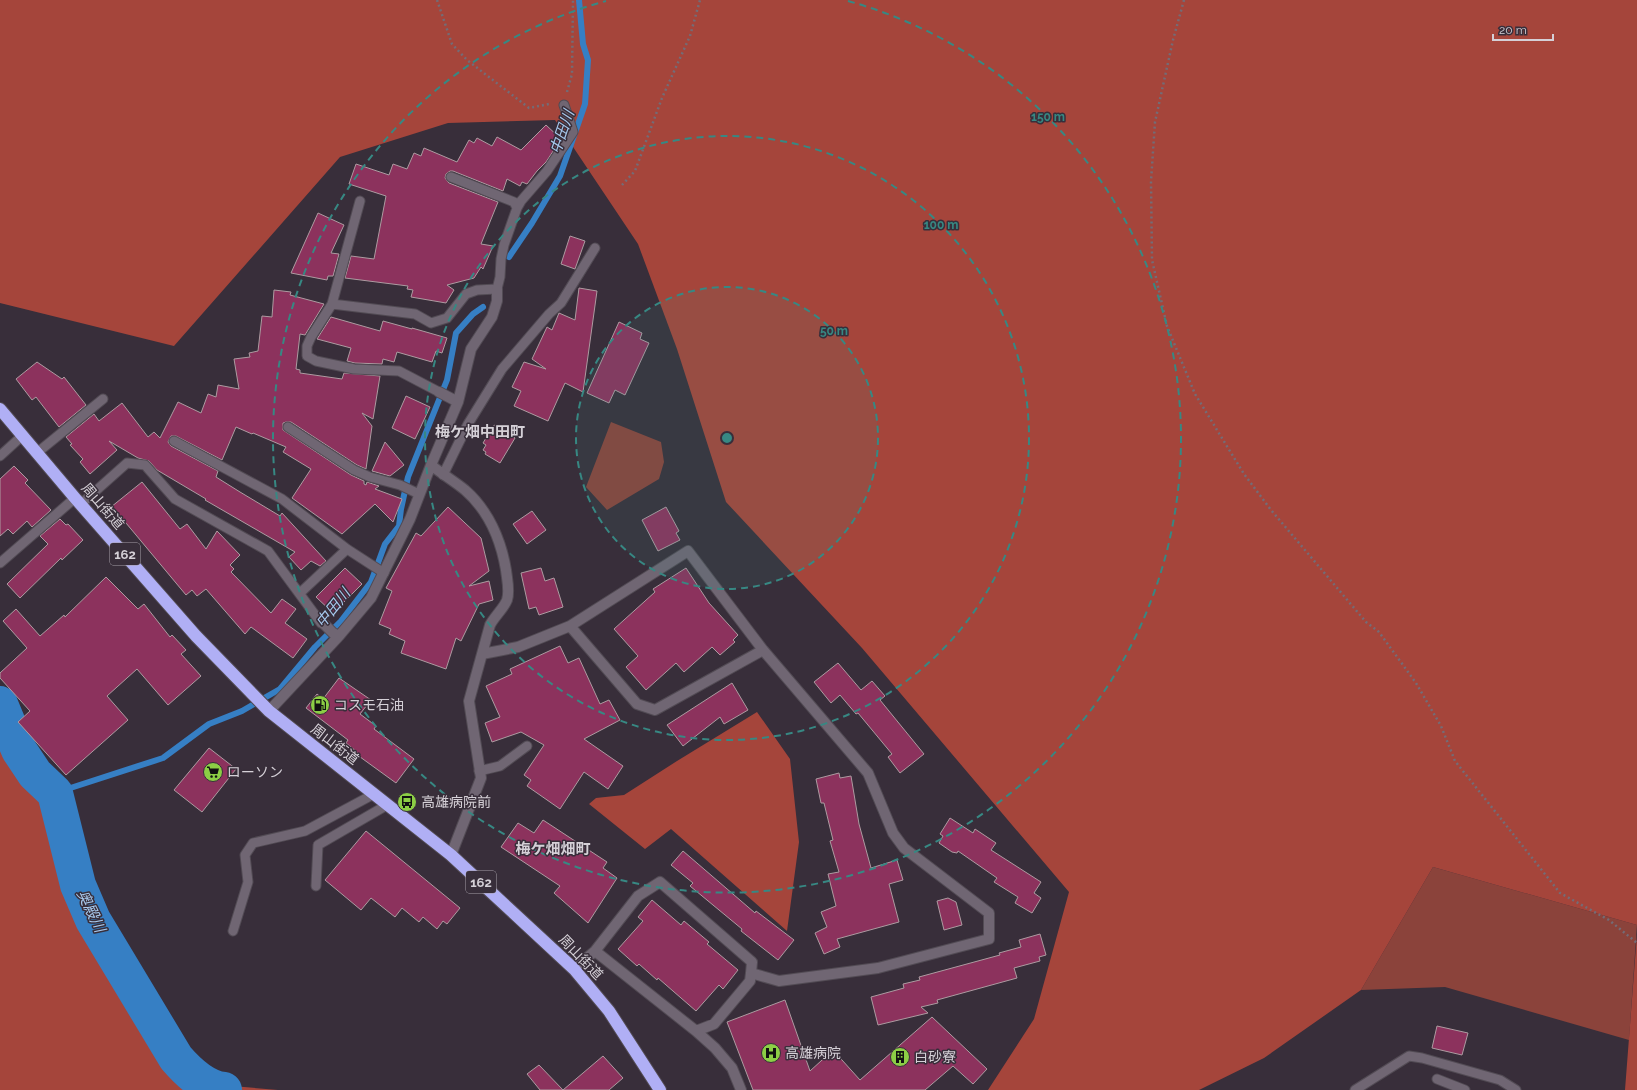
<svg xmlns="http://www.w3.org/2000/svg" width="1637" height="1090" viewBox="0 0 1637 1090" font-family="Raleway,'Noto Sans JP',sans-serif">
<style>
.green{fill:#8b433b}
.forest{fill:#a5453b}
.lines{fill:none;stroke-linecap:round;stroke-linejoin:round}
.stream{stroke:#367fc4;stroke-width:6}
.river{stroke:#367fc4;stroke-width:36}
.building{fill:#8c325d;stroke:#ad9ba1}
.lane-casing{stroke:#524b54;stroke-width:11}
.street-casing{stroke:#524b54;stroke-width:12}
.highway-casing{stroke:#524b54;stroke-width:14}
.path{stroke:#746c76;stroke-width:2.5;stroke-dasharray:2 3;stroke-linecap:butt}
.lane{stroke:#706673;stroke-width:9}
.street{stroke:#706673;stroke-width:10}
.highway{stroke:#b0aff5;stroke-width:12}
.ring{fill:none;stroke:#378883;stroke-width:2;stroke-dasharray:7 5}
.labels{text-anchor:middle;stroke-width:3;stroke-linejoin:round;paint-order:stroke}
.shield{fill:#382e3a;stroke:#a69fa8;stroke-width:1}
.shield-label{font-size:13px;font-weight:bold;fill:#d5d0d7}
.street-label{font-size:14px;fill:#d5d0d7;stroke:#382e3a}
.poi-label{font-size:14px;fill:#d5d0d7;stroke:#382e3a;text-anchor:start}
.water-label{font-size:15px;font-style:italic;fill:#a8caef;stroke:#382e3a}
.neighbourhood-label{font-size:15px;font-weight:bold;fill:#d5d0d7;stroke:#382e3a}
.centre{fill:#378883;stroke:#382e3a;stroke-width:2}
.ring-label{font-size:12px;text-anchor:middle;font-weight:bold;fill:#378883;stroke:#382e3a;stroke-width:3;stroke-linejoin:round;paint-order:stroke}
</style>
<rect width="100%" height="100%" fill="#382e3a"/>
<path class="green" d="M 611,422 L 661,442 L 664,462 L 659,479 L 607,510 L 586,487 Z
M 1433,867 L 1637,925 L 1629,1040 L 1445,987 L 1361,990 Z"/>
<path class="forest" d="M 0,0 L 1637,0 L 1637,925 L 1433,867 L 1361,990 L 1264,1058 L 1199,1090 L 988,1090 L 1034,1019 L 1069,892 L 862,648 L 726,502 L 677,349 L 638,244 L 555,120 L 448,123 L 340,157 L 174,346 L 0,303 Z
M 757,712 L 790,759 L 799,842 L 787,931 L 671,829 L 645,849 L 589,804 L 596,798 L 624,795 L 677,761 Z
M 0,724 L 31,772 L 60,837 L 141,996 L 170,1063 L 208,1084 L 278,1090 L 0,1090 Z
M 1637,934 L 1637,1090 L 1625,1090 Z"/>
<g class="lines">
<path class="stream" d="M 509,257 L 532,223 L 560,176 L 585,104 L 588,60 L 583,44 L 579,0
M 55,793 L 163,758 L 209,724 L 242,711 L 280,689 L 315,647 L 341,621 L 371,582 L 385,544 L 399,526 L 401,509 L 408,477 L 447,380 L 456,333 L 473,314 L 483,307"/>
<path class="river" d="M 0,704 L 19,750 L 35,774 L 55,793 L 78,885 L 93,920 L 176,1058 C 189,1073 205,1088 224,1090"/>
</g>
<path class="building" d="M 546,125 L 561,139 L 546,162 L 537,171 L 527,184 L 522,182 L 520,186 L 507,179 L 503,191 L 453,171 L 450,171 L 446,174 L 445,178 L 449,183 L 498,202 L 481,244 L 493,246 L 483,269 L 481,267 L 474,278 L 447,285 L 454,290 L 446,303 L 411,297 L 413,290 L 407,289 L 408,286 L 345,278 L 351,256 L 374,259 L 386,196 L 349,184 L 356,164 L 389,175 L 393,164 L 407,169 L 414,153 L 421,156 L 424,148 L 457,162 L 469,140 L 474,143 L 477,138 L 492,146 L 497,137 L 521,150 Z
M 318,213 L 344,225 L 331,253 L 339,254 L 333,276 L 328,276 L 327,280 L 291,273 Z
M 570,236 L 585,241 L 575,269 L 561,264 Z
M 579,288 L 597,291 L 583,392 L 565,383 L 548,421 L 514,406 L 521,391 L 512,387 L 524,362 L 546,369 L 532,359 L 547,327 L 552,330 L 559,313 L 575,320 Z
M 274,290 L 291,292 L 290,295 L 324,304 L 305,335 L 300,334 L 296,369 L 300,370 L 300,373 L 342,379 L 344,373 L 380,376 L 373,419 L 362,413 L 372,426 L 366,469 L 357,465 L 291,422 L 286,422 L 283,423 L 283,430 L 351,475 L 364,481 L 364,484 L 366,485 L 367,482 L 379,486 L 375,489 L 402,499 L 393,522 L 375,504 L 342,534 L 292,498 L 311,469 L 283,452 L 286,447 L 253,433 L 252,434 L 236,427 L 222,460 L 176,436 L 171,436 L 168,442 L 171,446 L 218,471 L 216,477 L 240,492 L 280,516 L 282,513 L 326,561 L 320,566 L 311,561 L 301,570 L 289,557 L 295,552 L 205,500 L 206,499 L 157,470 L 149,461 L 138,458 L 109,441 L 117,450 L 90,474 L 80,462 L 83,459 L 70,445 L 72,444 L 66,437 L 94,414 L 99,421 L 122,403 L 148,437 L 154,432 L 160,438 L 178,402 L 201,413 L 208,394 L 216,397 L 218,385 L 239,389 L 234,359 L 250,357 L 249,353 L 258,351 L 262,316 L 272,317 Z
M 331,317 L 380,331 L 383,321 L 412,329 L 412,328 L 447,338 L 442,353 L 436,351 L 432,362 L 397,352 L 394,362 L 383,359 L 382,364 L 355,363 L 347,361 L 351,348 L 317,339 Z
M 619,322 L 642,333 L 640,339 L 649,343 L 625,395 L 615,390 L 609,403 L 587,393 Z
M 37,362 L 62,379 L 64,377 L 86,405 L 59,427 L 36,397 L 32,400 L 16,379 Z
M 406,396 L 430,407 L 415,439 L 392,428 Z
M 494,425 L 515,438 L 500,463 L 485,454 L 486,452 L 483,450 L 486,445 L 483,443 Z
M 385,442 L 404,465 L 390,476 L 372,471 Z
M 14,466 L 28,480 L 25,483 L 51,510 L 32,527 L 27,521 L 13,534 L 8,529 L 0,536 L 0,479 Z
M 142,482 L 180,529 L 187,524 L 206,549 L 217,531 L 240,555 L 230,565 L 234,569 L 231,572 L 271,613 L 282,599 L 296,609 L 285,623 L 307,639 L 293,658 L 251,627 L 245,634 L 206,589 L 197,596 L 192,590 L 186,595 L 126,523 L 125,524 L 111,507 Z
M 448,507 L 481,538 L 489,571 L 469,586 L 489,581 L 493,600 L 479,604 L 461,641 L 456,638 L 446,669 L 401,653 L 405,641 L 389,634 L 391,629 L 379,624 L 392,591 L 386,588 L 416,533 L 421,536 Z
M 666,507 L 679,531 L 676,533 L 680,540 L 658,551 L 642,520 Z
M 532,511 L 546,530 L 527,544 L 513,524 Z
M 60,519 L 66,525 L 68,524 L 83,540 L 62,560 L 61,558 L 20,598 L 7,584 L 48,544 L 40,536 Z
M 345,568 L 362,584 L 333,613 L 316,597 Z
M 541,568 L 545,581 L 554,578 L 563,607 L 539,615 L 536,607 L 529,609 L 521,573 Z
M 686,568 L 709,603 L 738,635 L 733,640 L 735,642 L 720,655 L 712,647 L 684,672 L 676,663 L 646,690 L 626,667 L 638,656 L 614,629 L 655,592 L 653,589 Z
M 106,577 L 138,609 L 144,604 L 170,637 L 172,635 L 186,650 L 181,654 L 201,676 L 168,705 L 137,669 L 107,696 L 128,720 L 66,775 L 18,722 L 30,711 L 0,678 L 0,673 L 27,648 L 3,621 L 16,609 L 40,636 L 64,615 L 65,617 Z
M 560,646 L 568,663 L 579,658 L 600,704 L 609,700 L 620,720 L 584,739 L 623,766 L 608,789 L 584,772 L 560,809 L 527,786 L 531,780 L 524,775 L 544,745 L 521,732 L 492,742 L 485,723 L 500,717 L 486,686 L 512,674 L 510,669 Z
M 838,663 L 861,690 L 872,681 L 885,696 L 880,700 L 924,754 L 900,773 L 888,757 L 892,754 L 858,713 L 856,714 L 840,695 L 831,703 L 814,682 Z
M 339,678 L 371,700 L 360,714 L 376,726 L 374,729 L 414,759 L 396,783 L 356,754 L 357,752 L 346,743 L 348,740 L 306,708 L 317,694 L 323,699 Z
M 732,683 L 748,710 L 724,724 L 720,717 L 683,746 L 667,725 Z
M 209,748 L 236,769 L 202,812 L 174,790 Z
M 839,773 L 840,778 L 851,776 L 859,824 L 871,868 L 897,860 L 903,880 L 889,884 L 899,922 L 837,939 L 840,947 L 824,954 L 815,933 L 827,927 L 821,912 L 836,906 L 828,874 L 839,872 L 830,841 L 833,840 L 824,803 L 821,803 L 816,779 Z
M 950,818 L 973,833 L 975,829 L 996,843 L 991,850 L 1041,882 L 1034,893 L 1041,898 L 1032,913 L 1015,903 L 1018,897 L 994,882 L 997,878 L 958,851 L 957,853 L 952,852 L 939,843 L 943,836 L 940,834 Z
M 543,820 L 607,862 L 603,868 L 617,878 L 588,923 L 554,893 L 560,886 L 501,847 L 518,823 L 534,833 Z
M 366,831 L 460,908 L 447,924 L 443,921 L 437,929 L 423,917 L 419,922 L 402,908 L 395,917 L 371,898 L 361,910 L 325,880 Z
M 683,851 L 755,913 L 756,911 L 794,940 L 778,960 L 741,931 L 742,929 L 690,886 L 693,883 L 671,865 Z
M 948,898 L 956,902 L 962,925 L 944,930 L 937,901 Z
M 652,900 L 681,925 L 684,921 L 709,942 L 707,944 L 738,970 L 723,989 L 719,985 L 696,1011 L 658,978 L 657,980 L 639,964 L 637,966 L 618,949 L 643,921 L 638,917 Z
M 1040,934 L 1046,955 L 1039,957 L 1040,961 L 1014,968 L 1017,978 L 937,1000 L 938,1003 L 921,1007 L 928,1013 L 878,1025 L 871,997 L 904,988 L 903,984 L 920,980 L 919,977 L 1000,955 L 999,953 L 1021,947 L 1019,940 Z
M 785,1000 L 810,1071 L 833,1050 L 860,1080 L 932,1017 L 987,1069 L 973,1084 L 953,1066 L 925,1090 L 753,1090 L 727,1022 Z
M 1437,1026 L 1468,1033 L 1462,1055 L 1432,1048 Z
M 603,1056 L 623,1078 L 609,1090 L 563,1090 Z
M 539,1065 L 563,1090 L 540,1090 L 527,1074 Z"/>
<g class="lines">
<defs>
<path id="lane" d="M 451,177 L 514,202 L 517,208
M 360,201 L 332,304 L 311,337 L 307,346 L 307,356 L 316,361 L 354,369 L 399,371 L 439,392
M 332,304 L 415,314 L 431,323 L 447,318 L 466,294 L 477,290 L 497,289 L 500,277 L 501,259 L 504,245 L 517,208 L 521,201 L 547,171 L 573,132 L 564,105
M 288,427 L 354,470 L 370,477 L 400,485 L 419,494
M 174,441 L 282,499 L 347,549 L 384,573
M 38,452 L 103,399
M 0,456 L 23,435
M 443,475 L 468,424 L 502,369 L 549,314 L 561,303 L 595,248
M 81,504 L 127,463 L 145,465 L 175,499 L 268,551 L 321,623 L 325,625
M 0,563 L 75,498
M 300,593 L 347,549
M 479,771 L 500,766 L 527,746
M 316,886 L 318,845 L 387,805
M 233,931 L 248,882 L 245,855 L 253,843 L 305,831 L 374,794
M 1437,1079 L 1465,1090
M 1355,1090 L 1409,1056 L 1422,1058 L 1500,1080 L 1516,1090"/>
<path id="street" d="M 439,392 L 458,402
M 325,625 L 333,633 L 339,636
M 570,626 L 637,704 L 655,710 L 763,650
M 482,654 L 518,647 L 570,626 L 688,551 L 763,650 L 868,773 L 893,833 L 904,848 L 989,913 L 989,939 L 878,968 L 779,981 L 751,973 L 750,981 L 714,1024 L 696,1031
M 269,711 L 339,636 L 371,598 L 410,519 L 431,465
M 451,855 L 481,778 L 469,701 L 490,625 C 494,617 504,608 507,600 C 510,591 507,579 506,570 C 501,540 488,510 465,490 C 454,481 442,474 431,465 L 458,402 L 471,349 L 492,317 L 497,301 L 497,289
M 595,951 L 638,896 L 660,882 L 752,962 L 751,973
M 574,969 L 595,951 L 696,1031 L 715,1048 L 732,1068 L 741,1090"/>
<path id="highway" d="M 0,409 L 75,498 L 196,636 L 269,711 L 451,855 L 574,969 L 609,1011 L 660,1090"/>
</defs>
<use href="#lane" class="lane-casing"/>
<use href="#street" class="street-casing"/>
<use href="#highway" class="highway-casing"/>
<path class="path" d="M 437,0 L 452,44 L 467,60 L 529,108 L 549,104
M 1184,0 L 1173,40 L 1155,122 L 1151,181 L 1152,260 L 1167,326 L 1195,394 L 1244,474 L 1271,510 L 1366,622 L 1379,632 L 1416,683 L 1441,726 L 1455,761 L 1560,893 L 1609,920 L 1637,943
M 567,92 L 572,74 L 573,0
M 622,185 L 635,171 L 662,98 L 690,36 L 700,0"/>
<use href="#lane" class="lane"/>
<use href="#street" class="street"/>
<use href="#highway" class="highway"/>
</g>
<circle cx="727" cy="438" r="151" fill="#378883" fill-opacity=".12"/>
<g class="ring">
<circle cx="727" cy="438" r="151"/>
<circle cx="727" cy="438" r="302"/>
<path d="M848 1A454 454 0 1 1 606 1"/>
</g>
<defs>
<symbol id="fuel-disc" viewBox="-11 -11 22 22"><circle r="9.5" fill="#8cce45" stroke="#382e3a"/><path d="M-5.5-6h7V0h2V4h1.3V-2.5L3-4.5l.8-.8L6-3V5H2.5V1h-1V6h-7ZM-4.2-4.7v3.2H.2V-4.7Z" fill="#111"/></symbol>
<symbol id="supermarket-disc" viewBox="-11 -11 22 22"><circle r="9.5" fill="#8cce45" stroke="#382e3a"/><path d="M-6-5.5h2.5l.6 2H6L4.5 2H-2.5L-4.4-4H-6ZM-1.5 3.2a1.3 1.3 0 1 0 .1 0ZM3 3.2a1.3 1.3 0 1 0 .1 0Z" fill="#111"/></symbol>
<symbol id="bus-disc" viewBox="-11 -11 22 22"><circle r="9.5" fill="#8cce45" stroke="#382e3a"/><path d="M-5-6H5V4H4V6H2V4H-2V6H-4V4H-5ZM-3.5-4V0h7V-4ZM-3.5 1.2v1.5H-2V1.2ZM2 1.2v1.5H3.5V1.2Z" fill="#111"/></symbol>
<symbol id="hospital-disc" viewBox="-11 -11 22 22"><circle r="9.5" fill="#8cce45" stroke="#382e3a"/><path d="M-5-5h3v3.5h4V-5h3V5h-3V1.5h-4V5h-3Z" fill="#111"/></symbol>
<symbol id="building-disc" viewBox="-11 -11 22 22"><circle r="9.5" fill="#8cce45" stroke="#382e3a"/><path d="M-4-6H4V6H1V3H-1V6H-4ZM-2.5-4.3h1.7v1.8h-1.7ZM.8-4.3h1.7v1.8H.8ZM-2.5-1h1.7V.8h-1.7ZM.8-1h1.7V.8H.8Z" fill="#111"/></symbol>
</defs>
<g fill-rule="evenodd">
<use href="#fuel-disc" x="309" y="694" width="22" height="22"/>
<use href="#supermarket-disc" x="202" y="761" width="22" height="22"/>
<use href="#bus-disc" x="396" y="791" width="22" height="22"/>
<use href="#hospital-disc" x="760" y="1042" width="22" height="22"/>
<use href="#building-disc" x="889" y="1046" width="22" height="22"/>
</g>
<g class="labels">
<g class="shield">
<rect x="110" y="543" width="30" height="22" rx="3"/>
<rect x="466" y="871" width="30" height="22" rx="3"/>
</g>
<g class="shield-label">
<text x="125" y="559">162</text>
<text x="481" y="887">162</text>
</g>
<g class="street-label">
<text transform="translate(103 506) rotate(49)" y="5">周山街道</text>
<text transform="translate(335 744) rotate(38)" y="5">周山街道</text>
<text transform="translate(581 957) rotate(46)" y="5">周山街道</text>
</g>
<g class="poi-label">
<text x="334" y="710">コスモ石油</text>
<text x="227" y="777">ローソン</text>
<text x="421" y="807">高雄病院前</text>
<text x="785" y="1058">高雄病院</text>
<text x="914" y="1062">白砂寮</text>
</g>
<g class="water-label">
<text transform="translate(562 132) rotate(-71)" y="5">中田川</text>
<text transform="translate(333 608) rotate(-51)" y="5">中田川</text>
<text transform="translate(91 911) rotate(64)" y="5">奥殿川</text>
</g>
<g class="neighbourhood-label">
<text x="480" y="437">梅ケ畑中田町</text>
<text x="553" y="854">梅ケ畑畑町</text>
</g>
</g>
<circle cx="727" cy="438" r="6" class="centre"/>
<g class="ring-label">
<text x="1048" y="121">150 m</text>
<text x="941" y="229">100 m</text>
<text x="834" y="335">50 m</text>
</g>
<path d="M1493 34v6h60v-6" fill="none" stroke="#d5d0d7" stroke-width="2"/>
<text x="1499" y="34" font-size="12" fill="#d5d0d7" stroke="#382e3a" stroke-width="3" paint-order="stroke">20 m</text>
</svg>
